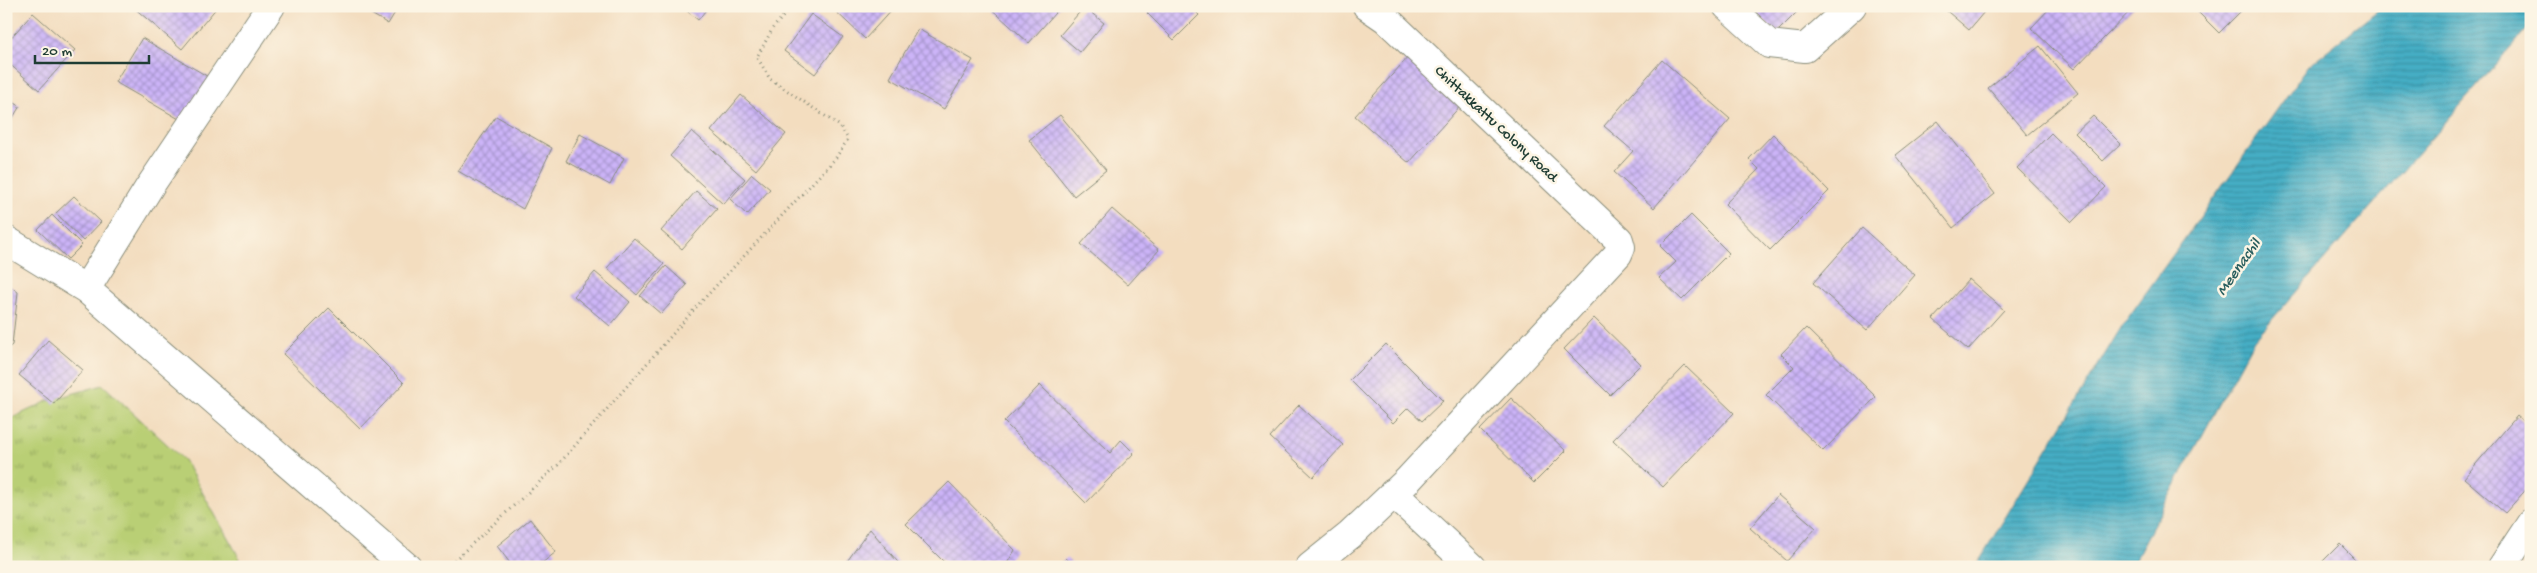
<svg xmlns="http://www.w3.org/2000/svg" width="2537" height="573" viewBox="0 0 2537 573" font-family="'Gochi Hand',sans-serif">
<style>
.grass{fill:url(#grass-tufts);stroke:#6c8654}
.water{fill:url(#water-rules);stroke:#32757c}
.building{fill:url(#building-cross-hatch)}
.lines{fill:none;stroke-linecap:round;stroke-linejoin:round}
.street-casing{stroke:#898d7a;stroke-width:30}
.path{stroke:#898d7a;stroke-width:3;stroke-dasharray:1 4;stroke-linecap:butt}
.street{stroke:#fff;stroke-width:28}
.labels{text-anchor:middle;stroke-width:5;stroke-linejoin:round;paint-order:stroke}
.street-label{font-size:15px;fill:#1f3d34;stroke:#fcf5e5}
.water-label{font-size:16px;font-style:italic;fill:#2a5f5f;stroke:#fcf5e5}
</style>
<defs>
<pattern id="grass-tufts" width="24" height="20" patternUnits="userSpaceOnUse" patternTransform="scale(1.25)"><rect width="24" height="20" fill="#b9cf74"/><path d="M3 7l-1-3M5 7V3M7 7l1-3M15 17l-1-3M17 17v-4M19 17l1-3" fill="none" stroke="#96a960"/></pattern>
<pattern id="water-rules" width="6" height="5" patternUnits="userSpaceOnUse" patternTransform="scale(1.25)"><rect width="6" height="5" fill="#45adc4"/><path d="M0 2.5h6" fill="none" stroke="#398ea0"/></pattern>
<pattern id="building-cross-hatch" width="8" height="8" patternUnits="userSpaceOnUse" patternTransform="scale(1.25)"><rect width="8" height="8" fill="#ccb4f8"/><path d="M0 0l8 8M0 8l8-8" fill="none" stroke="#a594ca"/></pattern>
</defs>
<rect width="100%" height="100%" fill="#fcf5e5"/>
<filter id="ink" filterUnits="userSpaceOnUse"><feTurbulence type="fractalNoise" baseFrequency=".02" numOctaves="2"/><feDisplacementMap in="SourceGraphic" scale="10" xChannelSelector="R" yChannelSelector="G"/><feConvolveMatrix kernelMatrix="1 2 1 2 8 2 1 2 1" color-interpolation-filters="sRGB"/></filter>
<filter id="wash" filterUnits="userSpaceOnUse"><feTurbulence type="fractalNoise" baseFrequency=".0096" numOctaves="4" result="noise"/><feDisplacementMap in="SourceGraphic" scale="20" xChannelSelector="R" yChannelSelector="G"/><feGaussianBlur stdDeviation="1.12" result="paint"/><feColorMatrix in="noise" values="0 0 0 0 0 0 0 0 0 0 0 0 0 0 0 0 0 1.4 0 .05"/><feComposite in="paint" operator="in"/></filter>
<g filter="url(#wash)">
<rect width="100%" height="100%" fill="#f3ddbf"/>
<path class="grass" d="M 103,385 L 184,460 L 240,559 L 235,567 L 6,567 L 6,421 L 50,400 Z"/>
<path class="water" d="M 2383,6 L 2531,6 L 2531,25 L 2254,340 L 2131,567 L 1975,567 L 2122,326 L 2309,65 Z"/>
<g id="blocks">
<path class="building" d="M 132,6 L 218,6 L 182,49 Z
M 358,6 L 399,6 L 388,24 Z
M 681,6 L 709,6 L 698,20 Z
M 830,6 L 895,6 L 865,39 Z
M 988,6 L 1061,6 L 1029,43 Z
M 1154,6 L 1190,6 L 1199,15 L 1174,40 L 1147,13 Z
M 1750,6 L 1803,6 L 1776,33 Z
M 1941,6 L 1989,6 L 1969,30 Z
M 2052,6 L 2135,6 L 2074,69 L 2031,28 Z
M 2192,6 L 2246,6 L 2219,33 Z
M 1084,7 L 1104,23 L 1080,52 L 1060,35 Z
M 33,13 L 75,50 L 39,90 L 6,61 L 6,43 Z
M 811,14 L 843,37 L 815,74 L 784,51 Z
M 918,29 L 973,60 L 944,109 L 890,78 Z
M 142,38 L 212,79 L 186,123 L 115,82 Z
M 2040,46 L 2078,93 L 2027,135 L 1988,88 Z
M 1410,55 L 1463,103 L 1409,163 L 1355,116 Z
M 1662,60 L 1730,119 L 1654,208 L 1614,172 L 1633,151 L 1604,126 Z
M 741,95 L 786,134 L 756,170 L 711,131 Z
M 6,98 L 20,106 L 6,129 Z
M 1060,115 L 1106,170 L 1074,196 L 1029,140 Z
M 496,116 L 552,148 L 523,209 L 458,171 Z
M 2093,116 L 2121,144 L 2103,161 L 2075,133 Z
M 1938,121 L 1995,194 L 1953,228 L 1895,155 Z
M 692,131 L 745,179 L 723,204 L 670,156 Z
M 2051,133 L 2106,187 L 2072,222 L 2017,168 Z
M 580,134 L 624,158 L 610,185 L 566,161 Z
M 1773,134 L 1829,191 L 1770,250 L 1725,204 L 1759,169 L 1749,159 Z
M 752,174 L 770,189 L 747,215 L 730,199 Z
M 696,191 L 717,209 L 682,249 L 661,231 Z
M 74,196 L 101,222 L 83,241 L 56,213 Z
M 1112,209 L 1159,250 L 1128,285 L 1081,244 Z
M 52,215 L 82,245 L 68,259 L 38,230 Z
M 1691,215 L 1729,253 L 1682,300 L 1659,278 L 1676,262 L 1660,246 Z
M 1862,228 L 1915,275 L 1867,330 L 1813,283 Z
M 634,238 L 664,264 L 637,295 L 607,268 Z
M 666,266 L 687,285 L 661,314 L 640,296 Z
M 595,272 L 630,302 L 610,326 L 574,296 Z
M 1969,279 L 2004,310 L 1968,350 L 1933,319 Z
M 6,283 L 18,292 L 12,345 L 6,350 Z
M 329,308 L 404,383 L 360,429 L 283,354 Z
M 1594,318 L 1641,364 L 1610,395 L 1564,349 Z
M 1806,328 L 1876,397 L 1823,451 L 1766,395 L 1794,367 L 1781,354 Z
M 48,340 L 83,370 L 54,404 L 19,375 Z
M 1386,344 L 1443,401 L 1422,421 L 1408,408 L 1393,423 L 1350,380 Z
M 1685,366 L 1734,413 L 1663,487 L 1613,440 Z
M 1040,385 L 1110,453 L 1121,440 L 1134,453 L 1086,503 L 1004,422 Z
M 1511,398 L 1566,451 L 1534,483 L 1480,430 Z
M 1299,405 L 1343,445 L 1313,477 L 1270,437 Z
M 2517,416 L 2531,428 L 2531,484 L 2505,513 L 2464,478 Z
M 949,482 L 1015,550 L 1005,567 L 949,567 L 906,524 Z
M 1778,495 L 1816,528 L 1787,561 L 1750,528 Z
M 530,519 L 556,552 L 537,567 L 513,567 L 497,546 Z
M 870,529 L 902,567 L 843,567 Z
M 2340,544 L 2363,567 L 2317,567 Z
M 1066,558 L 1076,567 L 1059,567 Z"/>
</g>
</g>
<g filter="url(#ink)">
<use href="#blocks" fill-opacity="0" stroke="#898d7a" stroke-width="1"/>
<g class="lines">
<defs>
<path id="street" d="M 1727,6 L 1769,44 L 1805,48 L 1852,6
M 6,240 L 86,289 L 407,567
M 86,289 L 150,186 L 271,6
M 1393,493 L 1472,567
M 1310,567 L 1350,535 L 1407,481 L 1618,254 L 1621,247 L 1619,240 L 1386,19 L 1367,6
M 2502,567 L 2531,523"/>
</defs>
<use href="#street" class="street-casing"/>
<path class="path" d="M 447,567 L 558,465 L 699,304 L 835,159 L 848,139 L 840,126 L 770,79 L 757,57 L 773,28 L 792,6"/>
<use href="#street" class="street"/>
</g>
</g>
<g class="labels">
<g class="street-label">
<text transform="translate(1497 123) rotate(43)" y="5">Chittakkattu Colony Road</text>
</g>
<g class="water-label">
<text transform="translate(2237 266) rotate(-55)" y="6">Meenachil</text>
</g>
</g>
<rect width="2537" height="573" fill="none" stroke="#fcf5e5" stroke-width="25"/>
<path d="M35 55v8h114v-8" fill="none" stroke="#1f3d34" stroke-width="2.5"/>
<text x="42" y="55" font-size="15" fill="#1f3d34" stroke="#fcf5e5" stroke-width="4" paint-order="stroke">20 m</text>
</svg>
